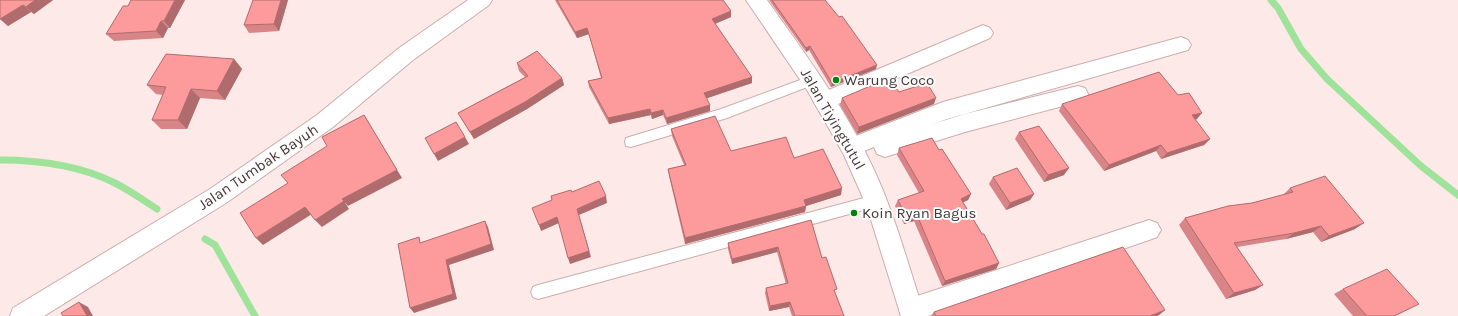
<svg xmlns="http://www.w3.org/2000/svg" width="1458" height="316" viewBox="0 0 1458 316" font-family="Karla,sans-serif">
<style>
.lines{fill:none;stroke-linecap:round;stroke-linejoin:round}
.stream{stroke:#9fe29a;stroke-width:7}
.service-casing{stroke:#cdadad;stroke-width:2}
.minor-casing{stroke:#cdadad;stroke-width:2}
.tertiary-casing{stroke:#cdadad;stroke-width:2}
.service{fill:#fff;fill-rule:evenodd}
.minor{fill:#fff;fill-rule:evenodd}
.tertiary{fill:#fff;fill-rule:evenodd}
.wall{fill:#d98486}
.shaded-wall{fill:#b06c6d}
.building{fill:#fc9a9c;stroke:#b06c6d}
.poi-dot{fill:#008405;stroke:#fcfcfc;stroke-width:1.5}
.labels{text-anchor:middle;stroke-width:4;stroke-linejoin:round;paint-order:stroke}
.poi-label{font-size:15px;fill:#443737;stroke:#fcfcfc;text-anchor:start}
.street-label{font-size:15px;fill:#443737;stroke:#fcfcfc}
</style>
<rect width="100%" height="100%" fill="#fee9e9"/>
<g class="lines">
<path class="stream" d="M 1271,0 L 1278,8 L 1301,49 L 1327,79 L 1421,166 L 1458,195
M 0,160 C 39,160 79,165 115,183 C 129,190 143,200 157,209
M 205,239 L 215,245 L 255,316"/>
<defs>
<path id="service" d="M 811,76 L 815,78 L 817,81 L 815,84 L 727,118 L 631,147 L 626,146 L 625,142 L 626,138 L 721,109 Z
M 875,195 L 880,197 L 882,201 L 880,205 L 875,207 L 538,299 L 533,297 L 531,292 L 533,287 L 538,285 Z"/>
<path id="minor" d="M 983,25 L 990,28 L 993,33 L 990,38 L 831,107 L 824,110 L 817,107 L 813,101 L 817,95 Z
M 1181,37 L 1188,40 L 1191,45 L 1188,50 L 947,119 L 933,124 L 965,114 L 1078,86 L 1085,88 L 1088,94 L 1085,100 L 1078,102 L 965,132 L 885,157 L 877,154 L 874,147 L 851,156 L 843,153 L 840,147 L 843,141 L 943,102 Z
M 1149,220 L 1157,223 L 1161,230 L 1157,237 L 1149,240 L 928,316 L 901,316 L 899,310 L 902,302 L 911,298 Z"/>
<path id="tertiary" d="M 468,0 L 492,0 L 489,5 L 413,60 L 333,127 L 226,203 L 44,316 L 10,316 L 13,308 L 210,189 L 317,115 L 399,48 Z
M 746,0 L 767,0 C 806,55 847,110 875,172 C 896,218 909,268 925,316 L 901,316 L 867,207 L 844,155 L 807,90 Z"/>
</defs>
<use href="#service" class="service-casing"/>
<use href="#minor" class="minor-casing"/>
<use href="#tertiary" class="tertiary-casing"/>
<use href="#service" class="service"/>
<use href="#minor" class="minor"/>
<use href="#tertiary" class="tertiary"/>
</g>
<path class="wall" d="M 0,0 L 53,0 L 34,14 L 31,12 L 8,26 L 0,19 Z
M 131,0 L 185,0 L 170,28 L 168,28 L 163,38 L 114,41 L 106,34 L 128,6 Z
M 288,0 L 279,31 L 249,33 L 244,25 Z
M 555,0 L 723,0 L 731,11 L 731,17 L 715,24 L 752,77 L 752,83 L 706,98 L 710,105 L 710,111 L 667,124 L 663,115 L 652,119 L 651,115 L 609,124 L 589,87 L 588,81 L 601,78 L 589,34 L 577,38 Z
M 769,0 L 825,0 L 876,69 L 831,87 L 809,50 L 806,52 Z
M 234,59 L 242,69 L 225,100 L 200,98 L 187,129 L 161,129 L 152,120 L 163,95 L 156,94 L 147,85 Z
M 517,63 L 562,78 L 564,85 L 527,109 L 474,139 L 462,120 L 458,113 L 525,77 L 519,71 Z
M 899,92 L 934,104 L 857,134 L 840,105 L 842,98 Z
M 1062,104 L 1197,119 L 1195,120 L 1210,139 L 1204,145 L 1161,159 L 1156,151 L 1104,171 L 1059,111 Z
M 671,129 L 731,151 L 794,158 L 841,195 L 806,206 L 805,212 L 685,244 L 669,176 L 668,169 L 684,165 L 672,136 Z
M 1019,132 L 1064,175 L 1044,182 L 1015,139 Z
M 899,148 L 939,150 L 971,194 L 968,200 L 963,202 L 999,263 L 996,269 L 942,286 L 914,221 L 904,224 L 895,206 L 898,200 L 919,193 L 897,155 Z
M 993,177 L 1034,194 L 1030,200 L 1006,210 L 989,184 Z
M 1290,188 L 1355,229 L 1321,242 L 1313,232 L 1286,239 L 1237,247 L 1263,285 L 1255,290 L 1226,299 L 1179,225 L 1185,218 L 1252,203 L 1283,195 Z
M 811,220 L 822,258 L 844,316 L 792,316 L 789,307 L 769,311 L 765,293 L 766,288 L 786,284 L 777,252 L 732,264 L 728,249 L 728,243 Z
M 1343,289 L 1409,309 L 1395,316 L 1353,316 L 1334,294 Z
M 1165,310 L 1159,315 L 1157,316 L 931,316 L 934,312 Z"/>
<path class="shaded-wall" d="M 35,0 L 53,0 L 34,14 L 26,7 Z
M 175,0 L 185,0 L 170,28 L 164,21 Z
M 281,0 L 288,0 L 279,31 L 274,24 Z
M 23,5 L 31,12 L 8,26 L 0,19 Z
M 731,11 L 731,17 L 712,25 L 712,19 Z
M 161,21 L 168,28 L 163,38 L 156,31 Z
M 587,28 L 589,34 L 577,38 L 575,32 Z
M 810,46 L 809,50 L 806,52 L 806,48 Z
M 234,59 L 242,69 L 225,100 L 217,91 Z
M 877,65 L 876,69 L 831,87 L 832,83 Z
M 752,77 L 752,83 L 705,99 L 704,93 Z
M 562,78 L 564,85 L 527,109 L 474,139 L 470,132 Z
M 191,89 L 200,98 L 187,129 L 178,120 Z
M 936,98 L 934,104 L 857,134 L 859,127 Z
M 710,105 L 710,111 L 667,124 L 666,118 Z
M 650,109 L 651,115 L 609,124 L 608,118 Z
M 663,110 L 663,115 L 652,119 L 651,113 Z
M 1202,113 L 1197,119 L 1187,122 L 1192,115 Z
M 364,115 L 402,178 L 348,206 L 342,199 Z
M 465,137 L 469,144 L 438,161 L 434,154 Z
M 1210,139 L 1204,145 L 1161,159 L 1167,153 Z
M 1161,145 L 1156,151 L 1104,171 L 1109,165 Z
M 1069,168 L 1064,175 L 1044,182 L 1048,175 Z
M 842,188 L 841,195 L 806,206 L 805,212 L 685,244 L 685,238 Z
M 971,194 L 968,200 L 958,205 L 961,199 Z
M 1034,194 L 1030,200 L 1006,210 L 1010,203 Z
M 606,196 L 607,203 L 579,215 L 591,257 L 570,264 L 568,258 L 577,209 Z
M 344,201 L 349,209 L 322,227 L 315,220 Z
M 305,207 L 312,214 L 263,245 L 256,238 Z
M 917,215 L 914,221 L 904,224 L 907,218 Z
M 557,217 L 559,223 L 541,231 L 539,225 Z
M 485,221 L 488,227 L 494,250 L 449,265 L 457,299 L 414,313 L 410,308 L 446,260 Z
M 1364,223 L 1355,229 L 1321,242 L 1329,236 Z
M 1321,226 L 1313,232 L 1286,239 L 1294,233 Z
M 778,247 L 777,252 L 732,264 L 732,259 Z
M 999,263 L 996,269 L 942,286 L 945,281 Z
M 1263,285 L 1255,290 L 1226,299 L 1234,293 Z
M 79,302 L 88,307 L 93,316 L 87,316 Z
M 790,302 L 789,307 L 769,311 L 770,306 Z
M 1165,310 L 1159,315 L 1157,316 L 1150,316 Z"/>
<path class="building" d="M 0,0 L 35,0 L 26,7 L 23,5 L 0,19 Z
M 131,0 L 175,0 L 164,21 L 161,21 L 156,31 L 106,34 L 123,6 L 128,6 Z
M 253,0 L 281,0 L 274,24 L 244,25 Z
M 557,0 L 723,0 L 731,11 L 712,19 L 752,77 L 704,93 L 710,105 L 666,118 L 663,110 L 651,113 L 650,109 L 608,118 L 588,81 L 602,78 L 587,28 L 575,32 Z
M 772,0 L 825,0 L 839,17 L 842,16 L 877,65 L 832,83 L 810,46 L 806,48 Z
M 537,51 L 562,78 L 525,102 L 470,132 L 458,113 L 528,76 L 517,63 Z
M 166,54 L 234,59 L 217,91 L 191,89 L 178,120 L 152,120 L 166,87 L 147,85 Z
M 1159,72 L 1178,95 L 1189,93 L 1202,113 L 1192,115 L 1210,139 L 1167,153 L 1161,145 L 1109,165 L 1062,104 Z
M 889,78 L 899,92 L 927,83 L 936,98 L 859,127 L 842,98 Z
M 364,115 L 397,170 L 342,199 L 344,201 L 315,220 L 305,207 L 256,238 L 240,213 L 288,183 L 281,175 L 327,146 L 322,137 Z
M 715,116 L 731,151 L 786,137 L 794,158 L 823,149 L 842,188 L 804,200 L 806,206 L 685,238 L 668,169 L 686,165 L 671,129 Z
M 456,122 L 465,137 L 434,154 L 425,138 Z
M 1039,126 L 1069,168 L 1048,175 L 1019,132 Z
M 932,138 L 939,150 L 942,149 L 971,194 L 961,199 L 982,234 L 984,234 L 999,263 L 945,281 L 917,215 L 907,218 L 898,200 L 924,191 L 899,148 Z
M 1017,168 L 1034,194 L 1010,203 L 993,177 Z
M 1325,176 L 1364,223 L 1329,236 L 1321,226 L 1294,233 L 1234,243 L 1263,285 L 1234,293 L 1185,218 L 1228,206 L 1252,203 L 1293,192 L 1290,188 Z
M 599,181 L 606,196 L 577,209 L 589,251 L 568,258 L 557,217 L 539,225 L 532,208 L 552,200 L 551,196 L 571,190 L 572,192 Z
M 811,220 L 822,258 L 826,257 L 837,289 L 834,290 L 844,316 L 795,316 L 790,302 L 770,306 L 766,288 L 788,283 L 778,247 L 732,259 L 728,243 Z
M 485,221 L 491,244 L 446,260 L 453,294 L 410,308 L 398,244 L 419,237 L 420,243 Z
M 1123,247 L 1165,310 L 1150,316 L 936,316 L 934,312 Z
M 1387,269 L 1419,304 L 1394,316 L 1367,316 L 1343,289 Z
M 79,302 L 87,316 L 63,316 L 61,313 Z"/>
<g class="poi-dot">
<circle cx="836" cy="80" r="4"/>
<circle cx="854" cy="213" r="4"/>
</g>
<g class="labels">
<g class="poi-label">
<text x="844" y="85">Warung Coco</text>
<text x="862" y="218">Koin Ryan Bagus</text>
</g>
<g class="street-label">
<text transform="translate(833 119) rotate(60)" y="5">Jalan Tiyingtutul</text>
<text transform="translate(258 167) rotate(-34)" y="5">Jalan Tumbak Bayuh</text>
</g>
</g>
</svg>
